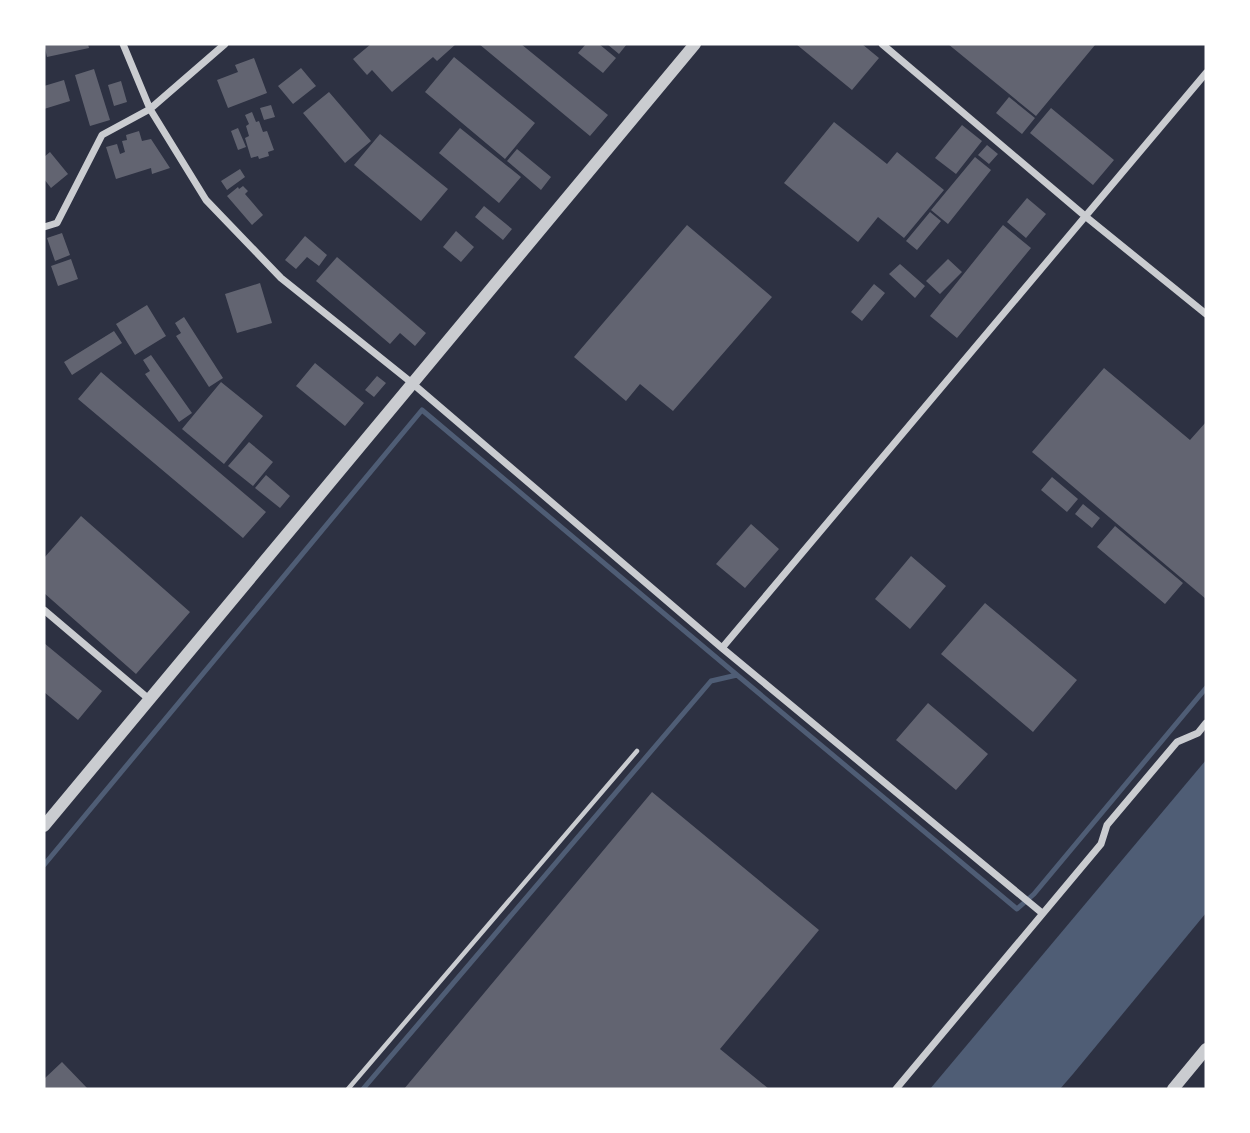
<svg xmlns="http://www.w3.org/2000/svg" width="1250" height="1133" viewBox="0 0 1250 1133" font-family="'Public Sans',sans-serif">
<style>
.water{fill:#4f5d75}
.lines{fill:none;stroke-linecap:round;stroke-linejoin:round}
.stream{stroke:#4f5d75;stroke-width:5}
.building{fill:#626471}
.service{stroke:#caccd0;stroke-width:4.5}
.minor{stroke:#caccd0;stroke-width:7}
.tertiary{stroke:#caccd0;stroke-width:12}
</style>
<rect width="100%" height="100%" fill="#2d3142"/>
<path class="water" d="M 1206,760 L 1206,913 L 1073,1074 L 1060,1089 L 930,1089 Z"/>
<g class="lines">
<path class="stream" d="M 44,865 L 422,410 L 737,675
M 363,1089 L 711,681 L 737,675 L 1017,909 L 1034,894 L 1206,688"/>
</g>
<path class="building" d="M 44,44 L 88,44 L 89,48 L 47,57 Z
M 371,44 L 456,44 L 437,61 L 433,57 L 392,92 L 372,70 L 367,75 L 353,59 Z
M 479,44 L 521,44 L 608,115 L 590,136 Z
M 586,44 L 599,44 L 616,58 L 603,73 L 578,53 Z
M 607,44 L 627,44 L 619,54 Z
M 796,44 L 862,44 L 879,58 L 852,90 Z
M 948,44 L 1094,44 L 1095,45 L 1036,116 Z
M 454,57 L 535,123 L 505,159 L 425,92 Z
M 254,58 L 267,93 L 228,108 L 217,80 L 238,72 L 235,65 Z
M 301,68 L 316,86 L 293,104 L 278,86 Z
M 94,69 L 110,120 L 90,126 L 75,75 Z
M 64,80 L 70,101 L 44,109 L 44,86 Z
M 121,81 L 127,102 L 114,106 L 108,85 Z
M 329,92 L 371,141 L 345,163 L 303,113 Z
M 1009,97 L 1035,118 L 1022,134 L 996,113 Z
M 271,105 L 275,117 L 264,120 L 260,108 Z
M 1051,108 L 1114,160 L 1093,185 L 1030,133 Z
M 252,112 L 256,122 L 259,121 L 263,132 L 267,131 L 274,150 L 268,152 L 269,156 L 259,159 L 258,156 L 251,158 L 245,138 L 249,136 L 246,126 L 249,124 L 245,115 Z
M 834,122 L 887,164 L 897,152 L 944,190 L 904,238 L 878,217 L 858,242 L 784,183 Z
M 962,125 L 982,141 L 956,174 L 935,158 Z
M 238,128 L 246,147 L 238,150 L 231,131 Z
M 460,128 L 521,177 L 499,203 L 439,153 Z
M 139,131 L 142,141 L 151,139 L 170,168 L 152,174 L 151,168 L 116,179 L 106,147 L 117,144 L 120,154 L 125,152 L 122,141 L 127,140 L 126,135 Z
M 380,134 L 448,189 L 421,221 L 354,165 Z
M 987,145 L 998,154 L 989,164 L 978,155 Z
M 517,149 L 551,177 L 541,190 L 507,161 Z
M 50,152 L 68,174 L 51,188 L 44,179 L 44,157 Z
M 975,157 L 991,170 L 948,224 L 931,210 Z
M 240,169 L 245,177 L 227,190 L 221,181 Z
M 243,186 L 248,191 L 245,194 L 263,215 L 252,225 L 227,196 L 238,187 L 239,189 Z
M 1027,198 L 1046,214 L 1026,238 L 1007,222 Z
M 484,206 L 512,229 L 503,240 L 475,217 Z
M 930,212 L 941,221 L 917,250 L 906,241 Z
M 687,225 L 772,297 L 673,411 L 640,384 L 626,401 L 574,357 Z
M 1003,225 L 1031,248 L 957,338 L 930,316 Z
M 456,231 L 474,247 L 461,262 L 443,247 Z
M 62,233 L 70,255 L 55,261 L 47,238 Z
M 305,236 L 327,255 L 319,266 L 307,257 L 296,269 L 285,260 Z
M 337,257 L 426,333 L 415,346 L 400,333 L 390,344 L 316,281 Z
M 71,259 L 78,279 L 58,286 L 51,266 Z
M 948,259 L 962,272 L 940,294 L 926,281 Z
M 900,264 L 925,286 L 915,298 L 889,274 Z
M 260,283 L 272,323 L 237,333 L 225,294 Z
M 874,284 L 885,293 L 862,321 L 851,312 Z
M 147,305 L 166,336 L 135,355 L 116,324 Z
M 184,317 L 223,378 L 209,387 L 176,336 L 181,333 L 175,323 Z
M 114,331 L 122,343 L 72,375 L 64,362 Z
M 151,355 L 192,413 L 179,422 L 145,374 L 150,371 L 143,360 Z
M 315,363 L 364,403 L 345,426 L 296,386 Z
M 1104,368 L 1190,440 L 1206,422 L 1206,599 L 1032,452 Z
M 101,372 L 266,512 L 243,538 L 78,399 Z
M 377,376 L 386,383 L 374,397 L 365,390 Z
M 221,382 L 263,416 L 224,464 L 182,429 Z
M 249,442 L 273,462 L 253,486 L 228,466 Z
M 266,475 L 290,496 L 280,508 L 255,488 Z
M 1052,477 L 1078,499 L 1067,512 L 1041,490 Z
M 1083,504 L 1100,518 L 1092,528 L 1075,514 Z
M 81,516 L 190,612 L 136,674 L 44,593 L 44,558 Z
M 751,524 L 779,549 L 745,588 L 716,564 Z
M 1115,526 L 1183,583 L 1165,604 L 1097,547 Z
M 911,556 L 946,586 L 910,629 L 875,599 Z
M 985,603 L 1077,680 L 1033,732 L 941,654 Z
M 44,643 L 102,691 L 78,720 L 44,692 Z
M 928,703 L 988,754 L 956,790 L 896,740 Z
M 652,792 L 819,930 L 720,1049 L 769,1089 L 404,1089 Z
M 62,1062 L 88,1089 L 44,1089 L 44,1079 Z"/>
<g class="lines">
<path class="service" d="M 348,1089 L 637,751"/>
<path class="minor" d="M 123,44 L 150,109 L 206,200 L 281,278 L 412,383 L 722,648 L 1042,913
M 882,44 L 1085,216 L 1206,314
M 44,227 L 57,223 L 102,135 L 150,109 L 225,44
M 44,610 L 150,700
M 722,648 L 1206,73
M 896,1089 L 1101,844 L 1107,825 L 1177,742 L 1198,733 L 1206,723"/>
<path class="tertiary" d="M 44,826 L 695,44
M 1173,1089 L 1206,1049"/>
</g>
<rect width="1250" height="1133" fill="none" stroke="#ffffff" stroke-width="91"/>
</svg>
